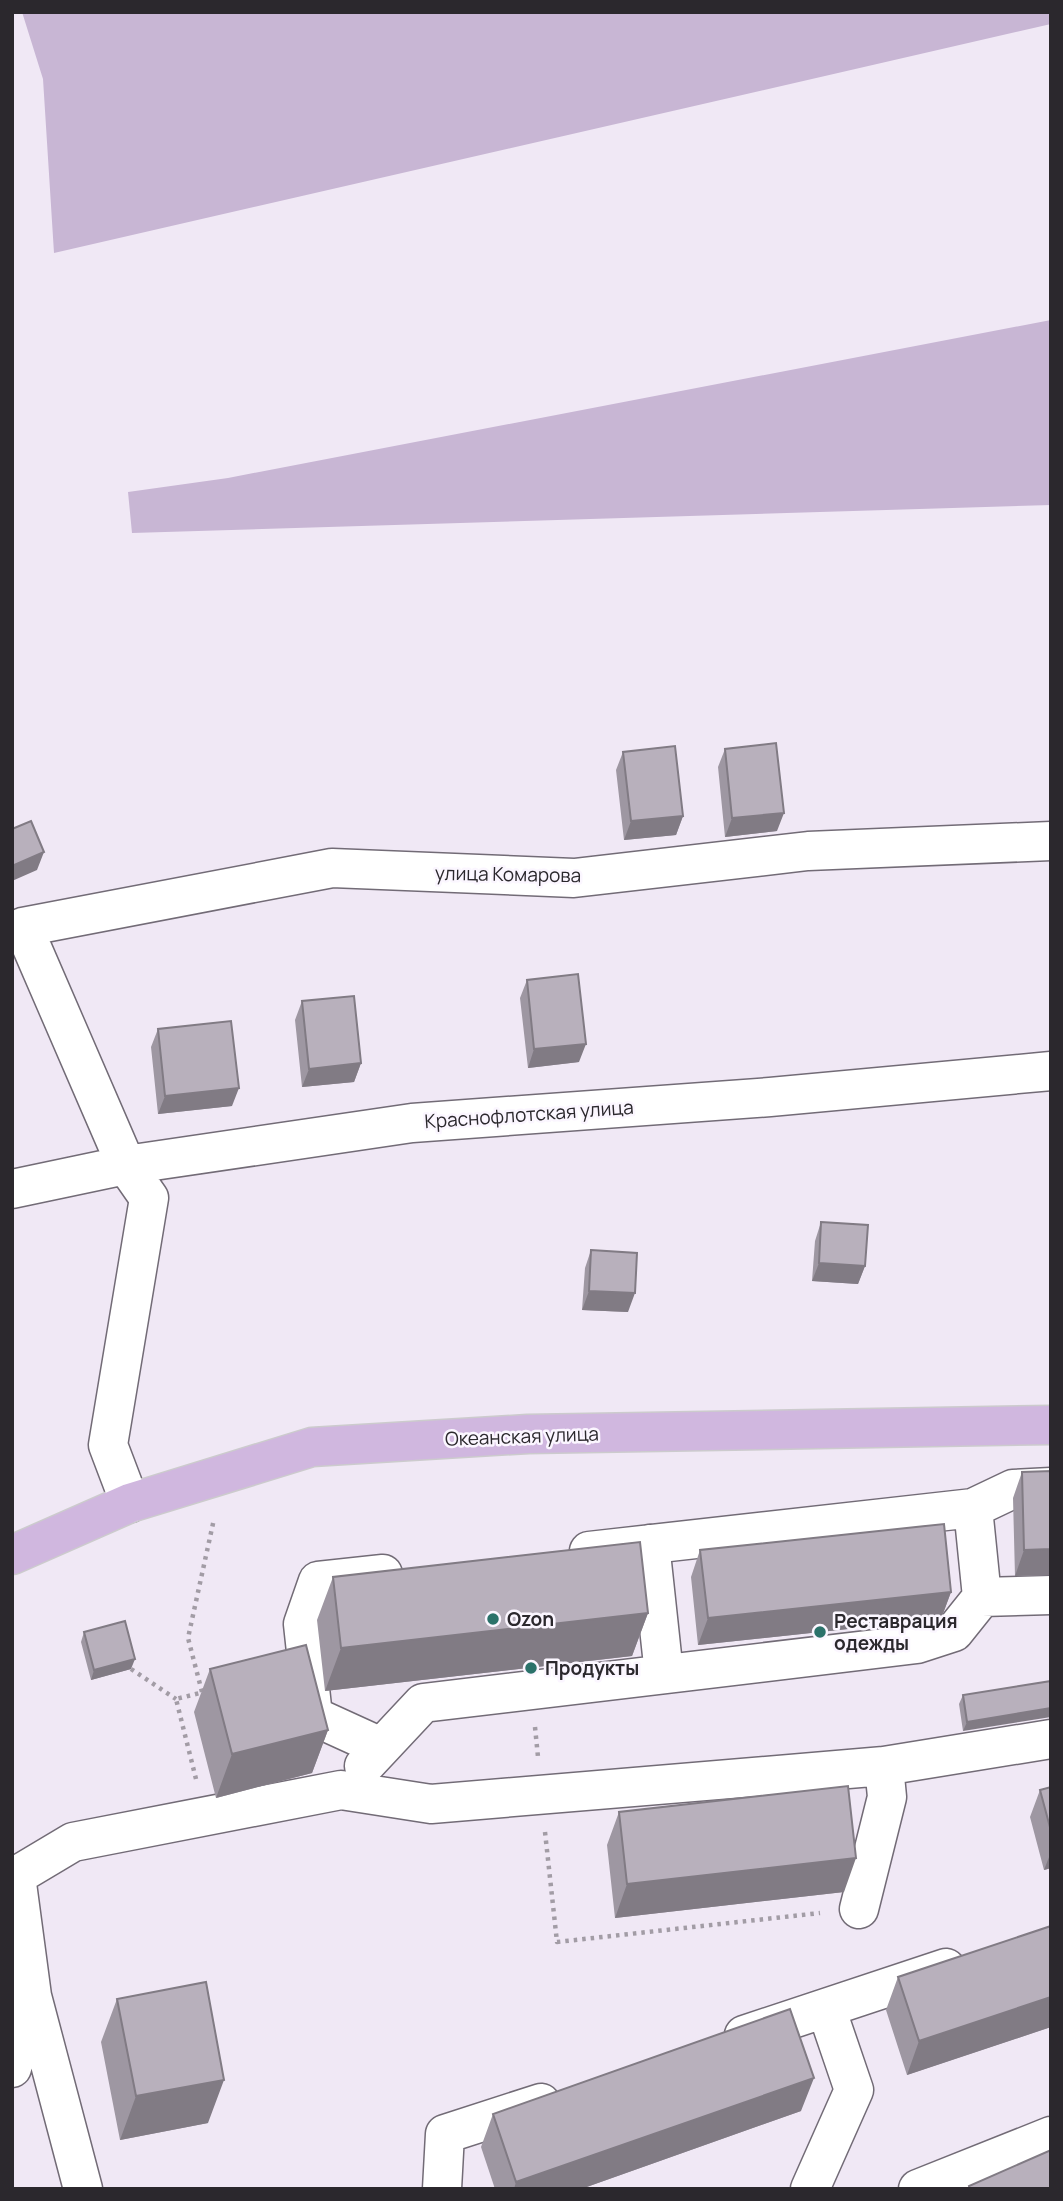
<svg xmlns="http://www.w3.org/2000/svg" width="1063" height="2201" viewBox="0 0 1063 2201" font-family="Manrope,sans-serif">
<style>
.green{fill:#c8b6d4}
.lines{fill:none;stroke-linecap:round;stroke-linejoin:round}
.minor-casing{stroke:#726b76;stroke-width:41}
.major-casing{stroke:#cccbcd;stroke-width:41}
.path{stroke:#a29ca5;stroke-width:4.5;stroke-dasharray:3.5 5;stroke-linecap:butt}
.minor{stroke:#fff;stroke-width:38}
.major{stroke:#d0b7df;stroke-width:38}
.wall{fill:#9e97a2}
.shaded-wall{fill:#817b84}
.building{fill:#b8b0bc;stroke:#817b84;stroke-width:2}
.poi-dot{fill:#2b726a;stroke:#fbf6ff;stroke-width:2.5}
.labels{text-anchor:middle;stroke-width:5;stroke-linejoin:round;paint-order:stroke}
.street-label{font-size:19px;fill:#2b282d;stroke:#fbf6ff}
.poi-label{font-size:19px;font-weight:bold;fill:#2b282d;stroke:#fbf6ff;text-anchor:start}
</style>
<rect width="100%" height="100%" fill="#f0e8f5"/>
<path class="green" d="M 22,12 L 1051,12 L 1051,24 L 54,253 L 43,79 Z
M 1051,320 L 1051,505 L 132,533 L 128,492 L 228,478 Z"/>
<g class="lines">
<defs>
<path id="minor" d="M 23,927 L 126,1165 L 149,1198 L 108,1445 L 130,1503
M 12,931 L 23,927 L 332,868 L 574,878 L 808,851 L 1051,841
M 12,1189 L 126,1165 L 412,1123 L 770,1097 L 1051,1071
M 650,1544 L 664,1674
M 589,1551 L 973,1508 L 1013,1489 L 1051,1487
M 982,1597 L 1051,1595
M 381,1747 L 313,1716 L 303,1624 L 318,1581 L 383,1574
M 364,1766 L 423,1703 L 917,1644 L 954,1632 L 982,1597 L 973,1508
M 859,1909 L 887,1797 L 884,1766
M 744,2035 L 946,1968
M 12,2068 L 31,1999
M 83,2189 L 32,1996 L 16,1876 L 73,1842 L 341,1790 L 431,1804 L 884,1766 L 1051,1739
M 442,2189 L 445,2134 L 541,2103
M 810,2189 L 854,2090 L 826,2008
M 918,2189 L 1051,2136"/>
<path id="major" d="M 12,1555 L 130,1503 L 312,1447 L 528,1434 L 1051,1425"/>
</defs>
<use href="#minor" class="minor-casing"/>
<use href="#major" class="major-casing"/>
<path class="path" d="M 131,1669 L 176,1699
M 202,1692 L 188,1638 L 214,1519
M 535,1727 L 538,1757
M 196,1779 L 176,1699 L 204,1692
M 545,1832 L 557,1942 L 820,1913"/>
<use href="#minor" class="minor"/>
<use href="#major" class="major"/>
</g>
<path class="wall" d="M 725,749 L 777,831 L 725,837 L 718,767 Z
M 623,752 L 683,816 L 676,835 L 624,840 L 616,770 Z
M 527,980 L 579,1062 L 528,1068 L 520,998 Z
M 302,1001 L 361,1063 L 354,1082 L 302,1087 L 295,1020 Z
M 158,1029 L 232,1106 L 158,1114 L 151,1047 Z
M 821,1222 L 865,1266 L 858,1284 L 812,1281 L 815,1241 Z
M 591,1250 L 628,1312 L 582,1310 L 585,1268 Z
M 1051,1471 L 1051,1575 L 1015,1576 L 1013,1498 L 1022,1472 Z
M 700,1550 L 951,1592 L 941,1619 L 698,1645 L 691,1577 Z
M 333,1577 L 648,1613 L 632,1656 L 325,1691 L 317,1620 Z
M 84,1632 L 131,1669 L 91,1680 L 81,1642 Z
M 210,1669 L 328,1730 L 312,1773 L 216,1798 L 194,1712 Z
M 1051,1681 L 963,1731 L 959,1704 L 963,1695 Z
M 1051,1787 L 1051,1868 L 1044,1870 L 1030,1817 L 1040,1790 Z
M 619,1812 L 844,1892 L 615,1918 L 607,1845 Z
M 1051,1926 L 1051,2027 L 907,2075 L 886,2010 L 898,1977 Z
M 117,1999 L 208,2123 L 120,2140 L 101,2042 Z
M 801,2111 L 581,2189 L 495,2189 L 481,2147 L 493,2114 Z"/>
<path class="shaded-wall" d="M 784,813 L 777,831 L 725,837 L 732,818 Z
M 683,816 L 676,835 L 624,840 L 631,821 Z
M 44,852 L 37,870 L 12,881 L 12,866 Z
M 586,1044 L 579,1062 L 528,1068 L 534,1049 Z
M 361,1063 L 354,1082 L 302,1087 L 309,1069 Z
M 239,1088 L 232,1106 L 158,1114 L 165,1096 Z
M 819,1263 L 865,1266 L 858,1284 L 812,1281 Z
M 589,1291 L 635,1293 L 628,1312 L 582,1310 Z
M 1051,1549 L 1051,1575 L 1015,1576 L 1024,1550 Z
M 951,1592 L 941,1619 L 698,1645 L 708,1618 Z
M 648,1613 L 632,1656 L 325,1691 L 341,1648 Z
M 135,1659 L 131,1669 L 91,1680 L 94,1670 Z
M 1051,1708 L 1051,1717 L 963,1731 L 967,1722 Z
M 328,1730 L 312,1773 L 216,1798 L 232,1754 Z
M 1051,1852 L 1051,1868 L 1044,1870 Z
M 856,1858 L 844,1892 L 615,1918 L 627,1884 Z
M 1051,1997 L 1051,2027 L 907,2075 L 919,2041 Z
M 814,2078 L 801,2111 L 581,2189 L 514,2189 L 516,2182 Z
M 224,2080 L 208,2123 L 120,2140 L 136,2096 Z"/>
<path class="building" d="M 776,743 L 784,813 L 732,818 L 725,749 Z
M 675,746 L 683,816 L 631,821 L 623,752 Z
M 31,821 L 44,852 L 12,866 L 12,829 Z
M 578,974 L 586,1044 L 534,1049 L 527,980 Z
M 354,996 L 361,1063 L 309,1069 L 302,1001 Z
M 231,1021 L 239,1088 L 165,1096 L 158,1029 Z
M 821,1222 L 868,1225 L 865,1266 L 819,1263 Z
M 591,1250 L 637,1253 L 635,1293 L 589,1291 Z
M 1051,1471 L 1051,1549 L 1024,1550 L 1022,1472 Z
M 944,1524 L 951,1592 L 708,1618 L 700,1550 Z
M 640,1542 L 648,1613 L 341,1648 L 333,1577 Z
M 125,1621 L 135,1659 L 94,1670 L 84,1632 Z
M 306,1645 L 328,1730 L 232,1754 L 210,1669 Z
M 1051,1681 L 1051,1708 L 967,1722 L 963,1695 Z
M 848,1786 L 856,1858 L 627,1884 L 619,1812 Z
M 1051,1787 L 1051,1831 L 1040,1790 Z
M 1051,1926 L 1051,1997 L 919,2041 L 898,1977 Z
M 206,1982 L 224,2080 L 136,2096 L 117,1999 Z
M 790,2009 L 814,2078 L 516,2182 L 493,2114 Z
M 1051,2150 L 1051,2189 L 970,2189 L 969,2186 Z"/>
<g class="poi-dot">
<circle cx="493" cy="1619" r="7"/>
<circle cx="820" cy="1632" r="7"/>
<circle cx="531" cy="1668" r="7"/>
</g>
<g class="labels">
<g class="street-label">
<text transform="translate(508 874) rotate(1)" y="7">улица Комарова</text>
<text transform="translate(529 1114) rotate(-4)" y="7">Краснофлотская улица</text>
<text transform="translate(522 1436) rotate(-2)" y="7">Океанская улица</text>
</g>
<g class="poi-label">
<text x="507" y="1626">Ozon</text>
<text x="834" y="1628">Реставрация<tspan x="834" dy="22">одежды</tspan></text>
<text x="545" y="1675">Продукты</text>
</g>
</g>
<rect width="1063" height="2201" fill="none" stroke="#2b282d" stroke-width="28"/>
</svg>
